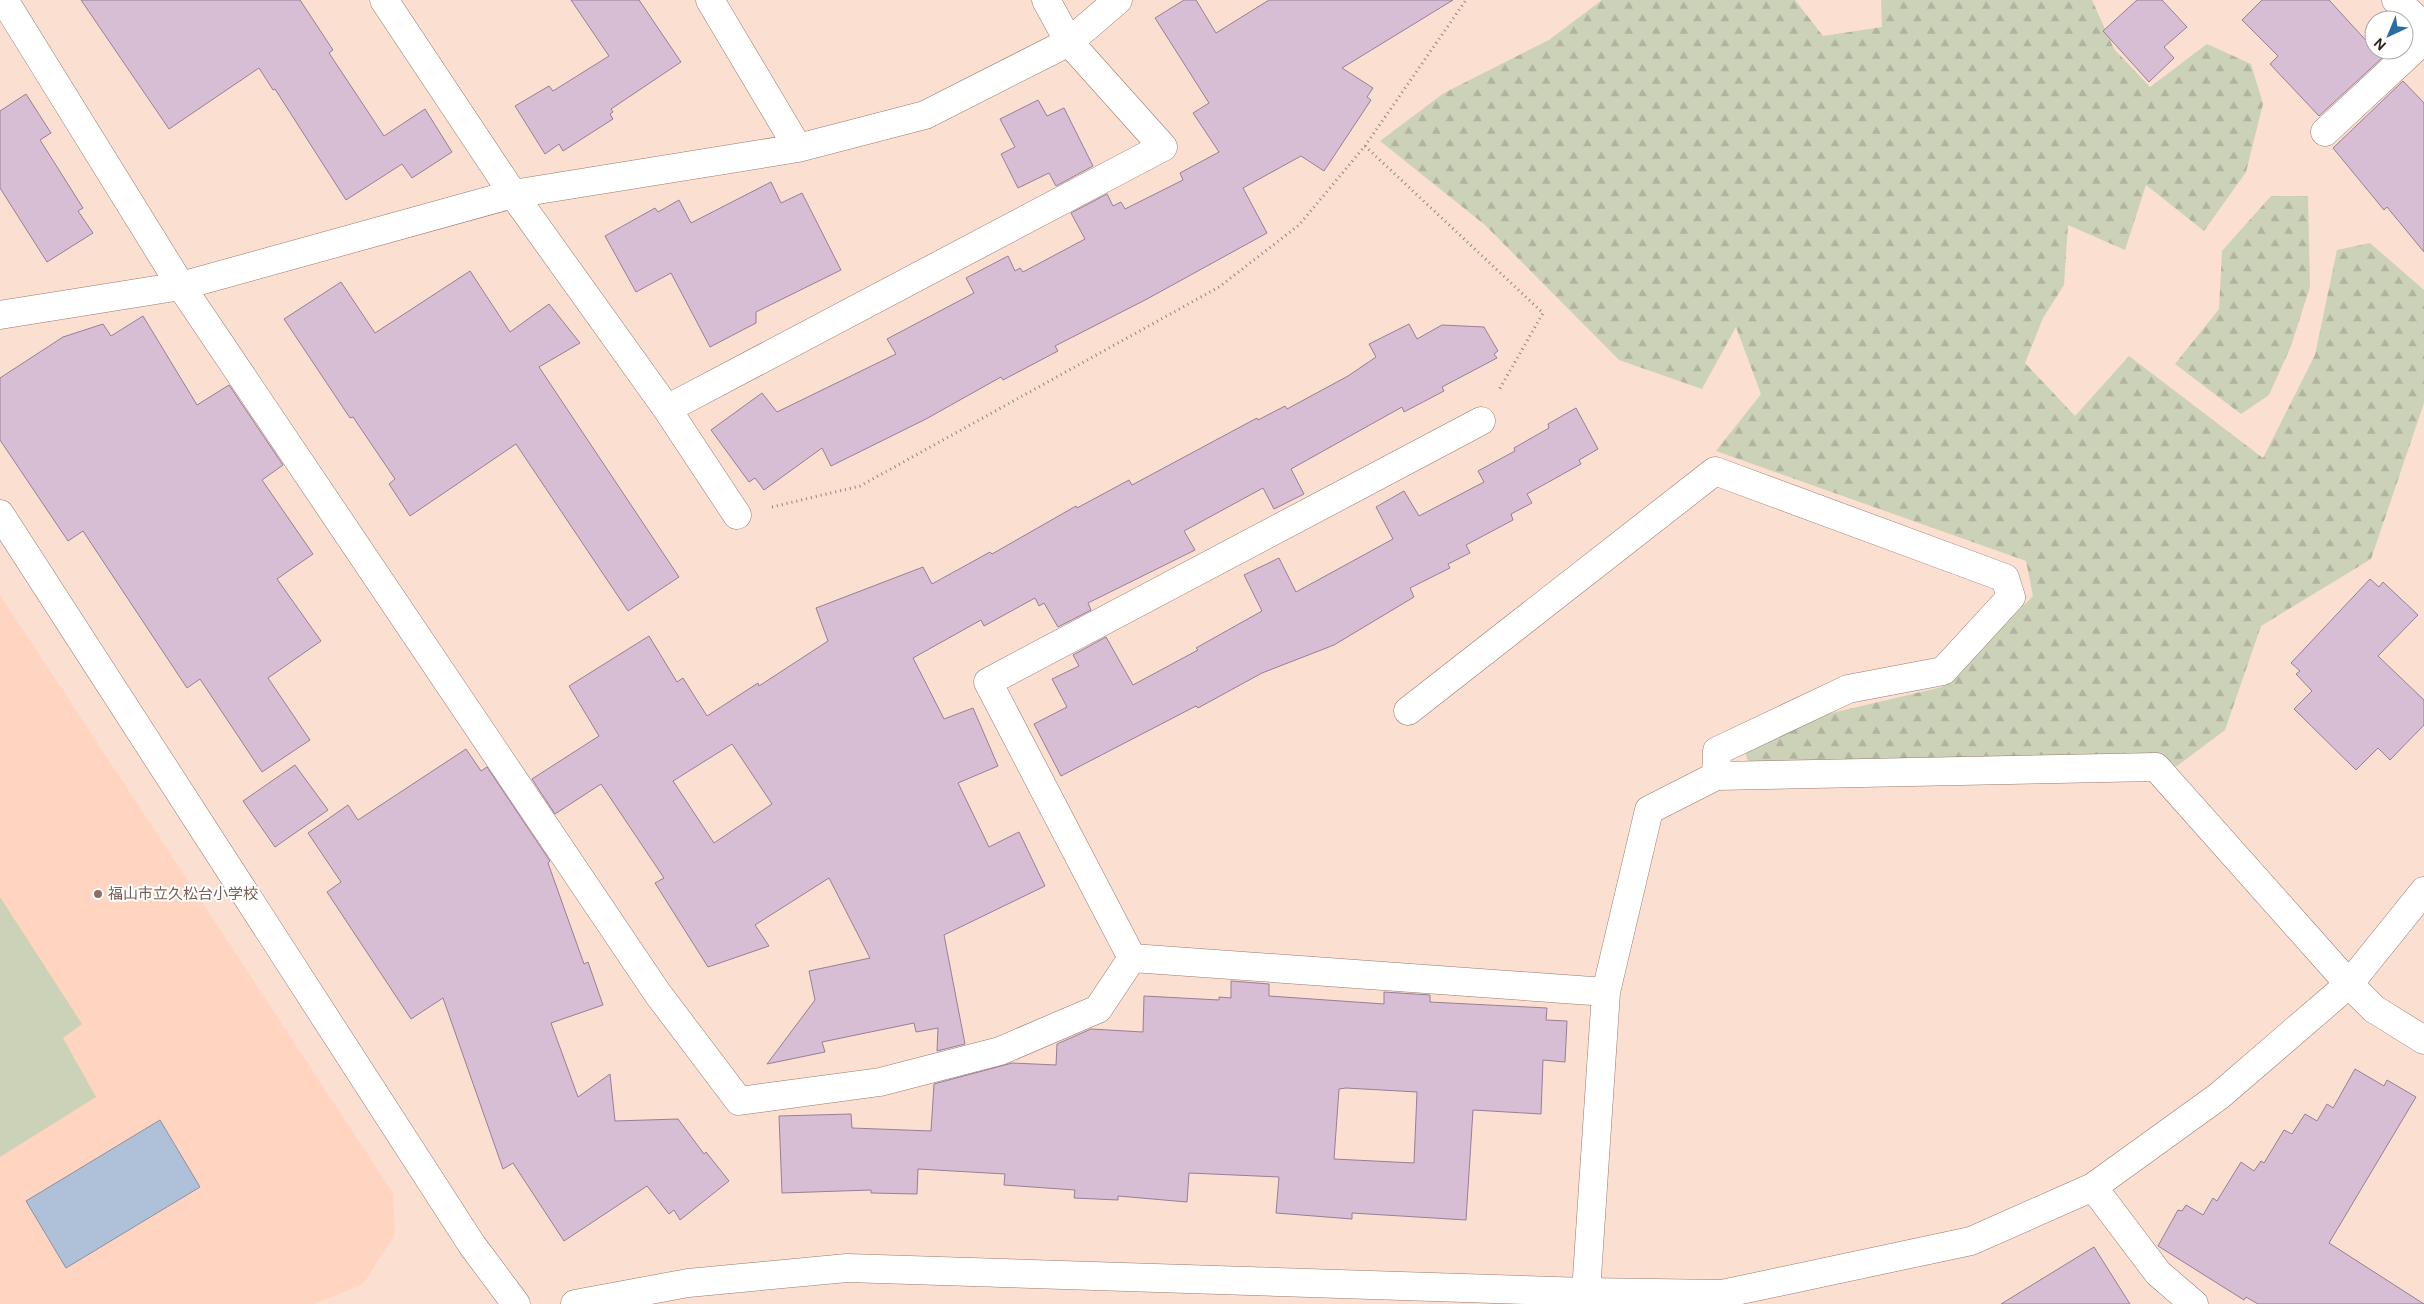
<svg xmlns="http://www.w3.org/2000/svg" width="2424" height="1304" viewBox="0 0 2424 1304" font-family="'DM Sans','Noto Sans JP',sans-serif">
<style>
.built{fill:#ffd4c0}
.forest{fill:url(#forest-firs)}
.pitch{fill:#ccd2b8}
.water{fill:#afc0d9;stroke:#8991a1}
.building{fill:#d7bed4;stroke:#997f96;fill-rule:evenodd}
.lines{fill:none;stroke-linecap:round;stroke-linejoin:round}
.minor-casing{stroke:#9a7a6c;stroke-width:29}
.path{stroke:#988379;stroke-width:3;stroke-dasharray:1 4;stroke-linecap:butt}
.minor{stroke:#fff;stroke-width:28}
.education-dot{fill:#8d6e63;stroke:#fff;stroke-width:2}
.labels{text-anchor:middle;stroke-width:4;stroke-linejoin:round;paint-order:stroke}
.education-label{font-size:15px;fill:#785e54;stroke:#fff;text-anchor:start}
</style>
<defs>
<pattern id="forest-firs" width="22" height="20" patternUnits="userSpaceOnUse" patternTransform="scale(1.25)"><rect width="22" height="20" fill="#ccd2b8"/><path d="M5 1l3.5 6h-7zM16 11l3.5 6h-7z" fill="#b0b49e"/></pattern>
</defs>
<rect width="100%" height="100%" fill="#fbdfd1"/>
<path class="built" d="M 0,595 L 393,1193 L 395,1234 L 363,1284 L 314,1304 L 0,1304 Z"/>
<path class="forest" d="M 1602,0 L 1795,0 L 1823,36 L 1882,27 L 1881,0 L 2092,0 L 2114,49 L 2150,87 L 2207,44 L 2251,64 L 2263,104 L 2246,172 L 2204,231 L 2146,185 L 2125,250 L 2068,225 L 2064,285 L 2043,318 L 2025,363 L 2075,416 L 2129,356 L 2263,458 L 2315,355 L 2337,250 L 2370,243 L 2424,290 L 2424,403 L 2371,559 L 2261,626 L 2225,730 L 2177,766 L 1749,766 L 1745,751 L 1815,717 L 1942,687 L 2033,596 L 2026,561 L 1716,451 L 1761,394 L 1736,327 L 1702,389 L 1619,360 L 1485,225 L 1380,141 L 1444,93 L 1549,40 Z
M 2271,196 L 2308,196 L 2310,287 L 2291,346 L 2269,395 L 2241,414 L 2175,364 L 2219,309 L 2222,251 Z"/>
<path class="pitch" d="M 0,897 L 82,1024 L 63,1038 L 96,1097 L 0,1157 Z"/>
<path class="water" d="M 160,1120 L 200,1187 L 66,1268 L 26,1201 Z"/>
<path class="building" d="M 81,0 L 300,0 L 333,50 L 329,53 L 384,136 L 425,109 L 452,152 L 412,178 L 402,164 L 346,200 L 275,89 L 273,90 L 259,68 L 169,129 Z
M 571,0 L 639,0 L 681,62 L 611,109 L 613,112 L 610,114 L 613,119 L 563,151 L 559,144 L 545,154 L 515,106 L 549,86 L 553,91 L 609,56 Z
M 1184,0 L 1196,0 L 1216,33 L 1269,0 L 1453,0 L 1342,68 L 1373,88 L 1367,97 L 1371,100 L 1324,171 L 1301,156 L 1243,188 L 1267,233 L 1147,299 L 1055,346 L 1058,351 L 1003,380 L 1001,377 L 926,419 L 831,466 L 822,448 L 764,490 L 755,478 L 749,482 L 711,430 L 762,393 L 777,412 L 896,354 L 887,339 L 974,293 L 966,278 L 1008,256 L 1015,271 L 1020,268 L 1023,272 L 1085,239 L 1071,213 L 1107,194 L 1113,206 L 1121,202 L 1125,209 L 1183,180 L 1180,173 L 1219,152 L 1193,113 L 1209,103 L 1155,18 Z
M 2137,0 L 2162,0 L 2187,27 L 2164,47 L 2174,58 L 2149,82 L 2103,31 Z
M 2262,0 L 2329,0 L 2382,58 L 2319,116 L 2270,64 L 2278,56 L 2242,20 Z
M 2403,81 L 2424,103 L 2424,252 L 2387,207 L 2384,210 L 2333,148 Z
M 26,94 L 51,133 L 40,140 L 83,208 L 78,211 L 93,233 L 47,262 L 0,188 L 0,111 Z
M 1038,100 L 1047,116 L 1064,108 L 1093,166 L 1056,186 L 1049,173 L 1018,188 L 1001,154 L 1015,147 L 1000,119 Z
M 771,182 L 781,203 L 802,193 L 841,270 L 756,312 L 756,323 L 710,347 L 671,273 L 636,292 L 605,236 L 655,208 L 658,212 L 679,200 L 691,223 Z
M 470,271 L 510,332 L 549,304 L 580,343 L 539,367 L 679,577 L 628,611 L 516,444 L 410,516 L 389,484 L 395,479 L 353,417 L 350,418 L 284,319 L 341,282 L 375,333 Z
M 143,316 L 197,405 L 229,385 L 283,465 L 262,480 L 313,554 L 277,579 L 321,641 L 268,678 L 310,740 L 262,772 L 200,679 L 187,688 L 83,531 L 68,541 L 0,440 L 0,378 L 63,337 L 103,324 L 111,336 Z
M 1409,324 L 1417,339 L 1442,325 L 1484,327 L 1498,351 L 1494,354 L 1497,358 L 1442,387 L 1444,391 L 1404,412 L 1402,407 L 1291,469 L 1304,494 L 1274,509 L 1263,488 L 1184,531 L 1195,550 L 1088,603 L 1091,610 L 1058,627 L 1044,603 L 1039,606 L 1035,598 L 984,626 L 981,620 L 913,658 L 944,719 L 973,708 L 998,766 L 958,783 L 989,847 L 1019,832 L 1045,886 L 944,935 L 965,1044 L 937,1051 L 938,1028 L 916,1032 L 914,1023 L 822,1042 L 825,1052 L 767,1064 L 815,1000 L 809,971 L 870,958 L 829,878 L 755,925 L 769,946 L 708,967 L 655,883 L 664,878 L 601,784 L 555,814 L 532,779 L 599,736 L 569,686 L 649,636 L 677,682 L 683,678 L 707,716 L 758,683 L 759,686 L 828,641 L 816,608 L 923,567 L 932,584 L 990,552 L 992,554 L 1076,506 L 1077,508 L 1129,480 L 1132,485 L 1257,418 L 1258,420 L 1285,406 L 1287,409 L 1348,376 L 1376,357 L 1369,344 ZM 732,744 L 772,804 L 714,843 L 673,781 Z
M 1576,408 L 1598,449 L 1579,460 L 1581,464 L 1527,494 L 1532,503 L 1511,514 L 1513,520 L 1466,545 L 1470,553 L 1448,564 L 1450,568 L 1410,588 L 1414,597 L 1334,645 L 1262,673 L 1198,708 L 1196,706 L 1061,776 L 1034,724 L 1067,707 L 1052,679 L 1079,666 L 1073,655 L 1106,637 L 1133,685 L 1198,650 L 1196,648 L 1262,611 L 1244,575 L 1279,558 L 1296,592 L 1393,539 L 1376,507 L 1404,491 L 1419,516 L 1484,482 L 1478,471 L 1515,451 L 1514,448 L 1549,428 L 1548,424 Z
M 2370,579 L 2379,587 L 2383,582 L 2418,615 L 2378,656 L 2424,700 L 2424,725 L 2390,760 L 2378,748 L 2356,770 L 2294,709 L 2312,691 L 2296,674 L 2300,671 L 2291,663 Z
M 466,749 L 481,771 L 487,767 L 550,861 L 548,863 L 584,964 L 588,962 L 603,1005 L 551,1023 L 578,1097 L 610,1074 L 615,1121 L 678,1119 L 704,1154 L 706,1152 L 729,1181 L 680,1220 L 674,1210 L 669,1214 L 647,1186 L 564,1241 L 513,1163 L 503,1169 L 443,998 L 411,1019 L 327,892 L 341,882 L 308,833 L 348,805 L 358,820 Z
M 295,765 L 328,810 L 275,847 L 243,801 Z
M 1231,981 L 1269,984 L 1269,996 L 1384,1004 L 1384,992 L 1430,995 L 1430,1002 L 1547,1008 L 1546,1020 L 1567,1021 L 1565,1062 L 1543,1060 L 1541,1114 L 1473,1110 L 1466,1220 L 1352,1213 L 1352,1219 L 1276,1213 L 1279,1177 L 1189,1173 L 1187,1202 L 1118,1196 L 1118,1200 L 1074,1198 L 1075,1190 L 1004,1185 L 1005,1174 L 918,1169 L 917,1194 L 871,1193 L 871,1190 L 782,1193 L 779,1116 L 851,1114 L 852,1128 L 931,1131 L 934,1084 L 1012,1063 L 1056,1065 L 1057,1044 L 1091,1029 L 1143,1032 L 1144,996 L 1219,1000 L 1219,997 L 1231,998 ZM 1346,1088 L 1417,1092 L 1414,1163 L 1334,1159 L 1339,1089 Z
M 2355,1069 L 2384,1086 L 2387,1080 L 2416,1097 L 2329,1243 L 2424,1304 L 2258,1304 L 2246,1297 L 2244,1300 L 2158,1246 L 2178,1210 L 2182,1211 L 2186,1205 L 2203,1215 L 2213,1198 L 2217,1201 L 2241,1162 L 2254,1171 L 2261,1161 L 2264,1163 L 2284,1130 L 2292,1134 L 2305,1114 L 2317,1121 L 2327,1104 L 2333,1108 Z
M 2094,1247 L 2130,1304 L 2001,1304 Z"/>
<g class="lines">
<defs>
<path id="minor" d="M 4,0 L 181,286 L 658,994 L 739,1101 L 880,1082 L 1000,1051 L 1098,1009 L 1132,958
M 384,0 L 513,194 L 667,409 L 1163,147 L 1069,42 L 1046,0
M 710,0 L 798,148
M 2396,0 L 2424,26
M 2325,132 L 2424,40
M 0,315 L 181,286 L 513,194 L 798,148 L 925,115 L 1069,42 L 1118,0
M 667,409 L 737,515
M 1481,421 L 988,682 L 1132,958 L 1606,992
M 0,514 L 472,1245 L 516,1304
M 1408,711 L 1715,471 L 2005,578 L 2011,597 L 1943,671 L 1848,689 L 1717,751 L 1716,776
M 2093,1187 L 2158,1273 L 2194,1304
M 1586,1292 L 1606,992 L 1649,810 L 1716,776 L 2156,767 L 2349,984 L 2374,1009 L 2424,1040
M 575,1304 L 688,1283 L 847,1268 L 1586,1292 L 1722,1294 L 1971,1241 L 2093,1187 L 2219,1096 L 2349,984 L 2424,891"/>
</defs>
<use href="#minor" class="minor-casing"/>
<path class="path" d="M 1365,146 L 1543,313 L 1499,390
M 772,507 L 860,486 L 1219,287 L 1299,225 L 1365,146 L 1466,0"/>
<use href="#minor" class="minor"/>
</g>
<circle class="education-dot" cx="98" cy="894" r="5"/>
<g class="labels">
<g class="education-label">
<text x="108" y="899">福山市立久松台小学校</text>
</g>
</g>
<g transform="translate(2389 35) rotate(224)"><circle r="24" fill="#ffffff" stroke="#ada7a5"/>
<path d="M0-4L9 19L0 12L-9 19Z" fill="#2d6da4"/>
<text y="-8" font-size="14" font-weight="bold" text-anchor="middle" fill="#31241e">N</text>
</g>
</svg>
